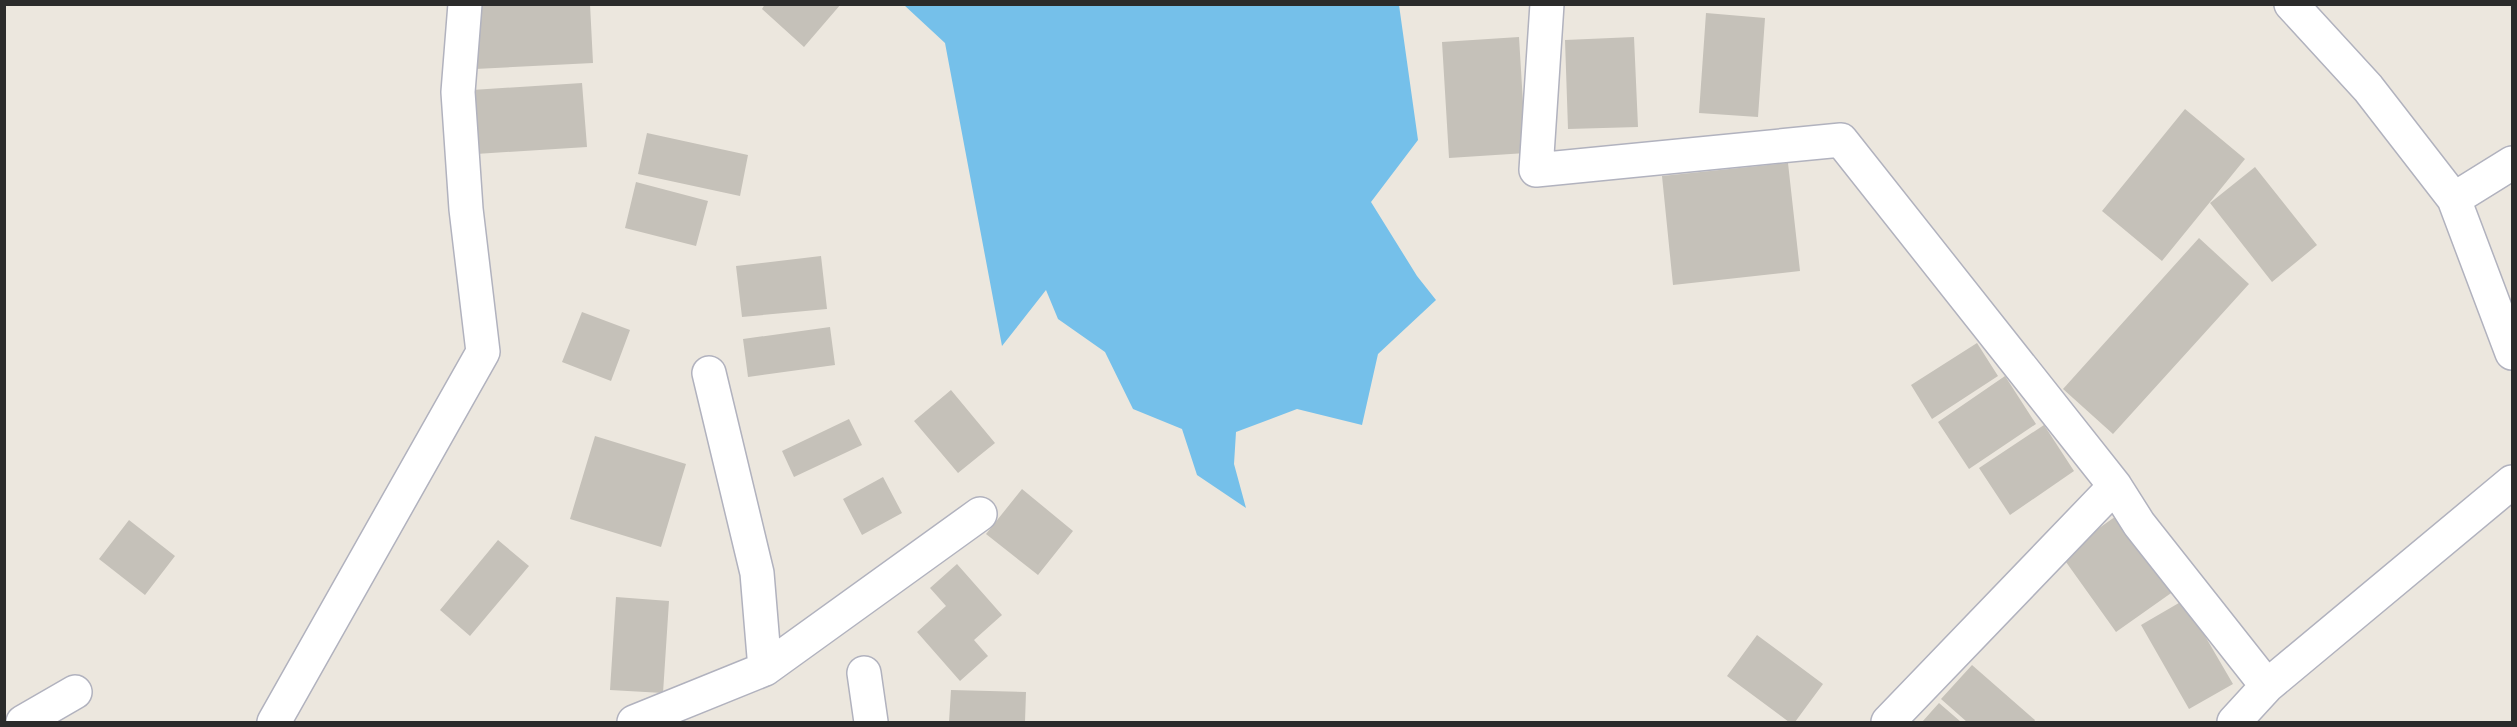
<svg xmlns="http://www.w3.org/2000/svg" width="2517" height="727" viewBox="0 0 2517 727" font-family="Jost,sans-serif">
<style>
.water{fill:#75c0ea}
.building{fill:#c5c1b9}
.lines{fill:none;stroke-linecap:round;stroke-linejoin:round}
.street-casing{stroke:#b1b2be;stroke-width:36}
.street{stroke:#fff;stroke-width:33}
</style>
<rect width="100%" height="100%" fill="#ece7de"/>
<path class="water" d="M 904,5 L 1399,5 L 1418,140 L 1371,202 L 1417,276 L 1436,300 L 1378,354 L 1362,425 L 1297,409 L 1236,432 L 1234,464 L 1246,508 L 1197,475 L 1182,429 L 1133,409 L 1105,352 L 1058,319 L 1046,290 L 1002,346 L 945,43 Z"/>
<path class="building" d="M 471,4 L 590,4 L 593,63 L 475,69 Z
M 765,4 L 841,4 L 804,47 L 762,9 Z
M 1706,13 L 1765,18 L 1758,117 L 1699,113 Z
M 1519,37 L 1526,153 L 1449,158 L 1442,42 Z
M 1634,37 L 1638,127 L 1568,129 L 1565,40 Z
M 582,83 L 587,147 L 476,154 L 472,90 Z
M 2185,109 L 2245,159 L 2162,261 L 2102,211 Z
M 647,133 L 748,155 L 740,196 L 638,174 Z
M 1788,163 L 1800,271 L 1673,285 L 1662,176 Z
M 2255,167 L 2317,245 L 2272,282 L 2210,203 Z
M 636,182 L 708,201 L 696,246 L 625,228 Z
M 2199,238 L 2249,284 L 2113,434 L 2063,389 Z
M 821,256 L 827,309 L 742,317 L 736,266 Z
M 582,312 L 630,330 L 611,381 L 562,362 Z
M 830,327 L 835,365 L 748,377 L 743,339 Z
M 1977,343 L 1998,376 L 1932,419 L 1911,385 Z
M 2005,376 L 2036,424 L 1969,469 L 1938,422 Z
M 951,390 L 995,443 L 958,473 L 914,421 Z
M 849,419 L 862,445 L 794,477 L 782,451 Z
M 2044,425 L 2074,471 L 2010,515 L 1979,468 Z
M 595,436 L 686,464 L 661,547 L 570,519 Z
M 883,477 L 902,513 L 862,535 L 843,499 Z
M 1022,489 L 1073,531 L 1038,575 L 986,534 Z
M 2119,514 L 2174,591 L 2116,632 L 2061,555 Z
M 129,520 L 175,556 L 145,595 L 99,559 Z
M 498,540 L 529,566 L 470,636 L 440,610 Z
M 957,564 L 1002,615 L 974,640 L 988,656 L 960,681 L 917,632 L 946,606 L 930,588 Z
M 616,597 L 669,601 L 663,693 L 610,690 Z
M 2184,600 L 2233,684 L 2189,709 L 2141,625 Z
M 1757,635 L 1823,684 L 1795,722 L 1789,722 L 1727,676 Z
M 1972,665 L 2035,720 L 2034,722 L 1967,722 L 1941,699 Z
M 951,690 L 1026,692 L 1025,722 L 949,722 Z
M 1939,703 L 1961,722 L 1922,722 Z"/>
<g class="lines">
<defs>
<path id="street" d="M 1547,4 L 1536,170 L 1841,140 L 2115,486 L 2139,524 L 2267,686
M 2291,4 L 2368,88 L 2454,199
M 2512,163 L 2454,199 L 2512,353
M 709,373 L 757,573 L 765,669
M 864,673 L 871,722
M 23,722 L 75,692
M 274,722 L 483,352 L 466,209 L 458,92 L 465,4
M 634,722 L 765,669 L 980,514
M 1888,722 L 2115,486
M 2234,722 L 2267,686 L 2512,482"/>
</defs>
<use href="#street" class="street-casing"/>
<use href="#street" class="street"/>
</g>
<rect width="2517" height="727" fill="none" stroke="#2b2b2b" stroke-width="12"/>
</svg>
